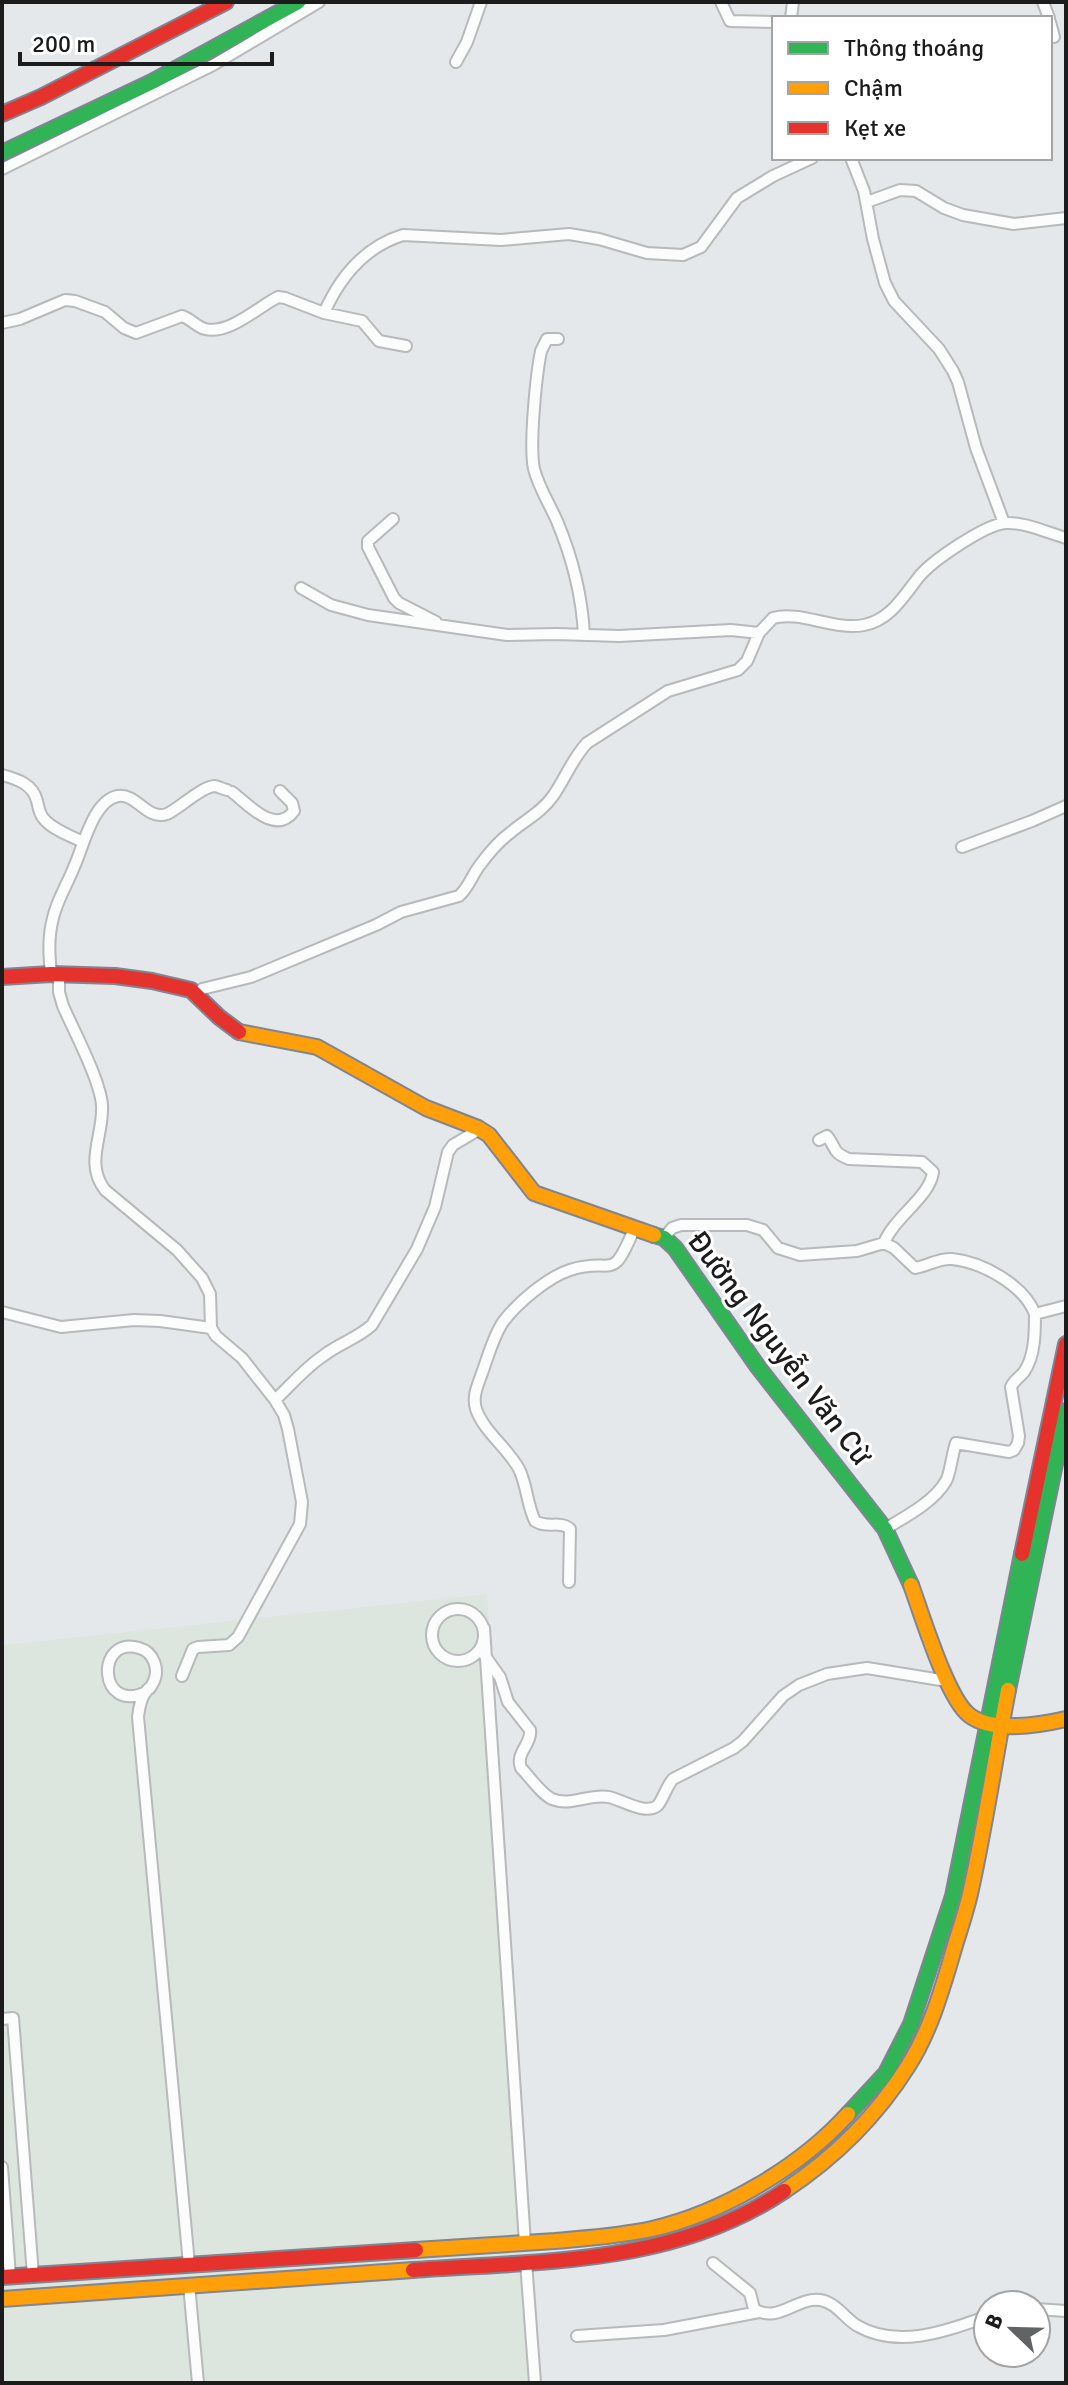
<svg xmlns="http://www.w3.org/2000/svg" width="1068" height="2385" viewBox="0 0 1068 2385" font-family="Signika,sans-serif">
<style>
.industrial{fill:#dde6de}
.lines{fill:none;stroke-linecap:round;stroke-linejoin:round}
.street-casing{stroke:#b7b9ba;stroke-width:14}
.fast-casing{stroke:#7f8592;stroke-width:18}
.slow-casing{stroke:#7f8592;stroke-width:18}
.jam-casing{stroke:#7f8592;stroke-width:18}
.street{stroke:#fbfcfc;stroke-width:10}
.fast{stroke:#30b455;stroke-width:14}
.slow{stroke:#ff9f0a;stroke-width:14}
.jam{stroke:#e5322d;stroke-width:14}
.labels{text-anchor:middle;stroke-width:6;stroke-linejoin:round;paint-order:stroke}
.street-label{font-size:30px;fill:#1c1c1c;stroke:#fff}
</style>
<rect width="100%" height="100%" fill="#e4e8ea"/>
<path class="industrial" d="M 487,1594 L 542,2383 L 2,2383 L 2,1645 Z"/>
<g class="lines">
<defs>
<path id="street" d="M 721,2 L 730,21 L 774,22
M 1043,2 L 1049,18
M 791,18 L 793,2
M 1050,22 L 1054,37
M 456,62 L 467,42 L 481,2
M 851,158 L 864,191 L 873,239 L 885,283 L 894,301 L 939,349 L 953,371 L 958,382 L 976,448 L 1004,523
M 2,169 L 213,65 L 319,2
M 867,202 L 900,190 L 916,191 L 944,208 L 963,215 L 1014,224 L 1066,218
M 324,313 C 340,277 364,247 403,235 L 501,240 L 569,234 L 599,239 L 647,253 L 683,255 L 701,247 L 737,198 L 773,176 L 812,158
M 2,323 L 20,319 L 65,300 L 75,301 L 105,312 L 124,328 L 136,333 L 182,316 C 191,319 197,327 205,329 C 229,335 258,307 278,297 L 285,298 L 324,313 L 362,321 L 379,341 L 406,346
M 558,339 L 547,339 L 541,351 C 536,376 529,446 534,469 C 539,488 549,503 557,521 C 572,557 582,595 584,635
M 393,519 L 368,541 L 368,547 L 394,598 L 399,603 L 436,622
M 301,588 L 331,605 L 368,615 L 507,635 L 556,634 L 619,636 L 731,630 L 759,633
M 2,775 C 17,779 33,784 37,801 C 39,808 39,814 44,819 C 53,830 71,836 83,842
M 232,792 C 248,804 275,836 294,811 L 292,803 L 280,791
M 962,847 L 1032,821 L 1066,806
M 51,974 C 49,954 48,937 53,918 C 57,900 67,885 74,867 C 83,848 93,800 118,796 C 137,793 147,821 167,814 C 180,808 202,786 215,786 C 216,786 226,790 227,790
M 59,974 L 59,992 L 63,1006 C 74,1031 100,1080 102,1105 C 104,1135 84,1163 105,1190 L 177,1250 L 202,1278 L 210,1294 L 211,1328 L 216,1336 L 242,1358 L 275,1400 L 284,1415 L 288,1429 L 302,1502 L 300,1524 L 238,1637 L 229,1645 L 198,1647 L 193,1649 L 182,1676
M 198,996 L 202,989 L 251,977 L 376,925 L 401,912 L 459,896 C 469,887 472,875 480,865 C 488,854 499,841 510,833 C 524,821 542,812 553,796 C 565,779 572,759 587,743 L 668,691 L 738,670 L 747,661 L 759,633 L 773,618 C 800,610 835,631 864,625 C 890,620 903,597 918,578 C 931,561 986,524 1006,523 C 1025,522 1048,533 1066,538
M 819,1140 L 827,1136 C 837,1148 831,1152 849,1159 L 922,1162 L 933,1172 C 930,1197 895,1216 884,1243
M 664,1238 L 672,1228 L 681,1225 L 747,1225 L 763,1230 L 778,1248 L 800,1255 L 857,1251 L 884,1243 L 894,1248 L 915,1268 C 928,1266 938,1258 952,1259 C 982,1262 1024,1285 1035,1314 L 1066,1306
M 2,1312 L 61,1327 L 134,1320 L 160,1321 L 211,1328
M 275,1400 C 291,1385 305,1368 323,1356 C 338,1344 358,1338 372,1325 L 417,1249 L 435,1207 L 448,1152 L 453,1145 L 480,1129
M 885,1529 C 905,1517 934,1502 946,1481 C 950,1475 952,1454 956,1443 L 1009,1452 L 1014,1450 L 1018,1443 L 1019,1436 L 1011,1387 C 1014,1380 1019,1378 1024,1372 C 1035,1356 1035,1333 1035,1314
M 569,1582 L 570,1529 C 560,1520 547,1529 535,1521 C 527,1505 527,1485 519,1469 C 507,1447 484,1432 476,1409 C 472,1396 478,1385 482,1373 C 488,1357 493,1337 503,1322 C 517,1303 548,1277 570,1270 C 614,1256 611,1285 634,1229
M432 1635a26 26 0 1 1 52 0a26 26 0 1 1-52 0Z
M 484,1628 L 525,2243
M 485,1656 L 500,1677 L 508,1702 L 530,1730 C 532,1744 515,1753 521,1768 C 530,1777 541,1794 552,1799 C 571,1807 590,1793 609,1797 C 622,1800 645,1815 657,1806 C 662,1802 666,1787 673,1779 L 734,1748 L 743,1741 L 783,1696 L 799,1685 L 827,1674 L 867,1668 L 947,1681
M 146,1692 C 98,1715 95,1635 139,1648 C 154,1652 160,1670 153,1683 C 147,1694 152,1683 145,1693 C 140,1700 139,1709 138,1717 L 189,2264
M 2,2019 L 13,2018 L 33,2275
M 2,2167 L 10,2276
M 526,2262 L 535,2383
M 713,2263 L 750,2293 L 754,2309 C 778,2324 796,2297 820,2300 C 835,2302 844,2317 856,2325 C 898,2350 946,2331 988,2316
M 189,2285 L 198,2383
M 1036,2309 L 1066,2311
M 577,2336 L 664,2330 L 759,2312"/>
<path id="fast" d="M 2,153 L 152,82 L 298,2
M 654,1235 L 664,1238 L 675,1248 L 758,1367 L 885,1529 L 911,1585
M 1008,1690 L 1066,1411
M 848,2114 L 886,2073 L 911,2024 L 953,1896 L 1022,1554"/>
<path id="slow" d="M 239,1032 L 317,1047 L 426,1108 L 478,1128 L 489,1135 L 534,1193 L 654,1235
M 911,1585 C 922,1615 947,1698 969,1715 C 992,1733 1040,1725 1066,1719
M 784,2191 C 834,2158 876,2117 908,2066 C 929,2033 940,1996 951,1959 C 957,1937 965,1916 970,1894 C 985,1827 995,1758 1008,1690
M 416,2250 C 462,2247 509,2244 555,2241 C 587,2238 620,2236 652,2229 C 722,2213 800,2167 848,2114
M 2,2299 L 413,2270"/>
<path id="jam" d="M 2,114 L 41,97 L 226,2
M 2,977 L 51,974 L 115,976 L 152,981 L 191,990 L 219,1017 L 239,1032
M 1022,1554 L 1066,1344
M 413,2270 C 540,2261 675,2265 784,2191
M 2,2277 L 416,2250"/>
</defs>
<use href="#street" class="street-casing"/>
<use href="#fast" class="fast-casing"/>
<use href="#slow" class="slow-casing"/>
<use href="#jam" class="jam-casing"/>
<use href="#street" class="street"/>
<use href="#fast" class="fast"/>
<use href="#slow" class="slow"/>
<use href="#jam" class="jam"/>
</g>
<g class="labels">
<g class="street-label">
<text transform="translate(780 1348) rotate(53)" y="10">Đường Nguyễn Văn Cừ</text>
</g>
</g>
<rect width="1068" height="2385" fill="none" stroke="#1c1c1c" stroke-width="8"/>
<rect x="772" y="16" width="280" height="144" fill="#ffffff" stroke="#a4a4a4" stroke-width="2"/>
<rect x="788" y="42" width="40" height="12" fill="#30b455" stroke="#a4a4a4" stroke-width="2"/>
<text x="844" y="56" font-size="24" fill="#1c1c1c">Thông thoáng</text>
<rect x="788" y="82" width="40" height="12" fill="#ff9f0a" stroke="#a4a4a4" stroke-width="2"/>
<text x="844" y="96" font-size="24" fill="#1c1c1c">Chậm</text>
<rect x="788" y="122" width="40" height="12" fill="#e5322d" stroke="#a4a4a4" stroke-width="2"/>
<text x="844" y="136" font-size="24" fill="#1c1c1c">Kẹt xe</text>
<g transform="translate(1012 2329) rotate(293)"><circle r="38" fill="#ffffff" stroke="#a4a4a4" stroke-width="2"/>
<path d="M0-6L14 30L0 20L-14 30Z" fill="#626364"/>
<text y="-12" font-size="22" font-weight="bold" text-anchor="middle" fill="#1c1c1c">B</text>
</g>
<path d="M20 52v12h252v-12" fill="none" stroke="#1c1c1c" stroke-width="4"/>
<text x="32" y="52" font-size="24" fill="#1c1c1c" stroke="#ffffff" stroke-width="6" paint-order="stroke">200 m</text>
</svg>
